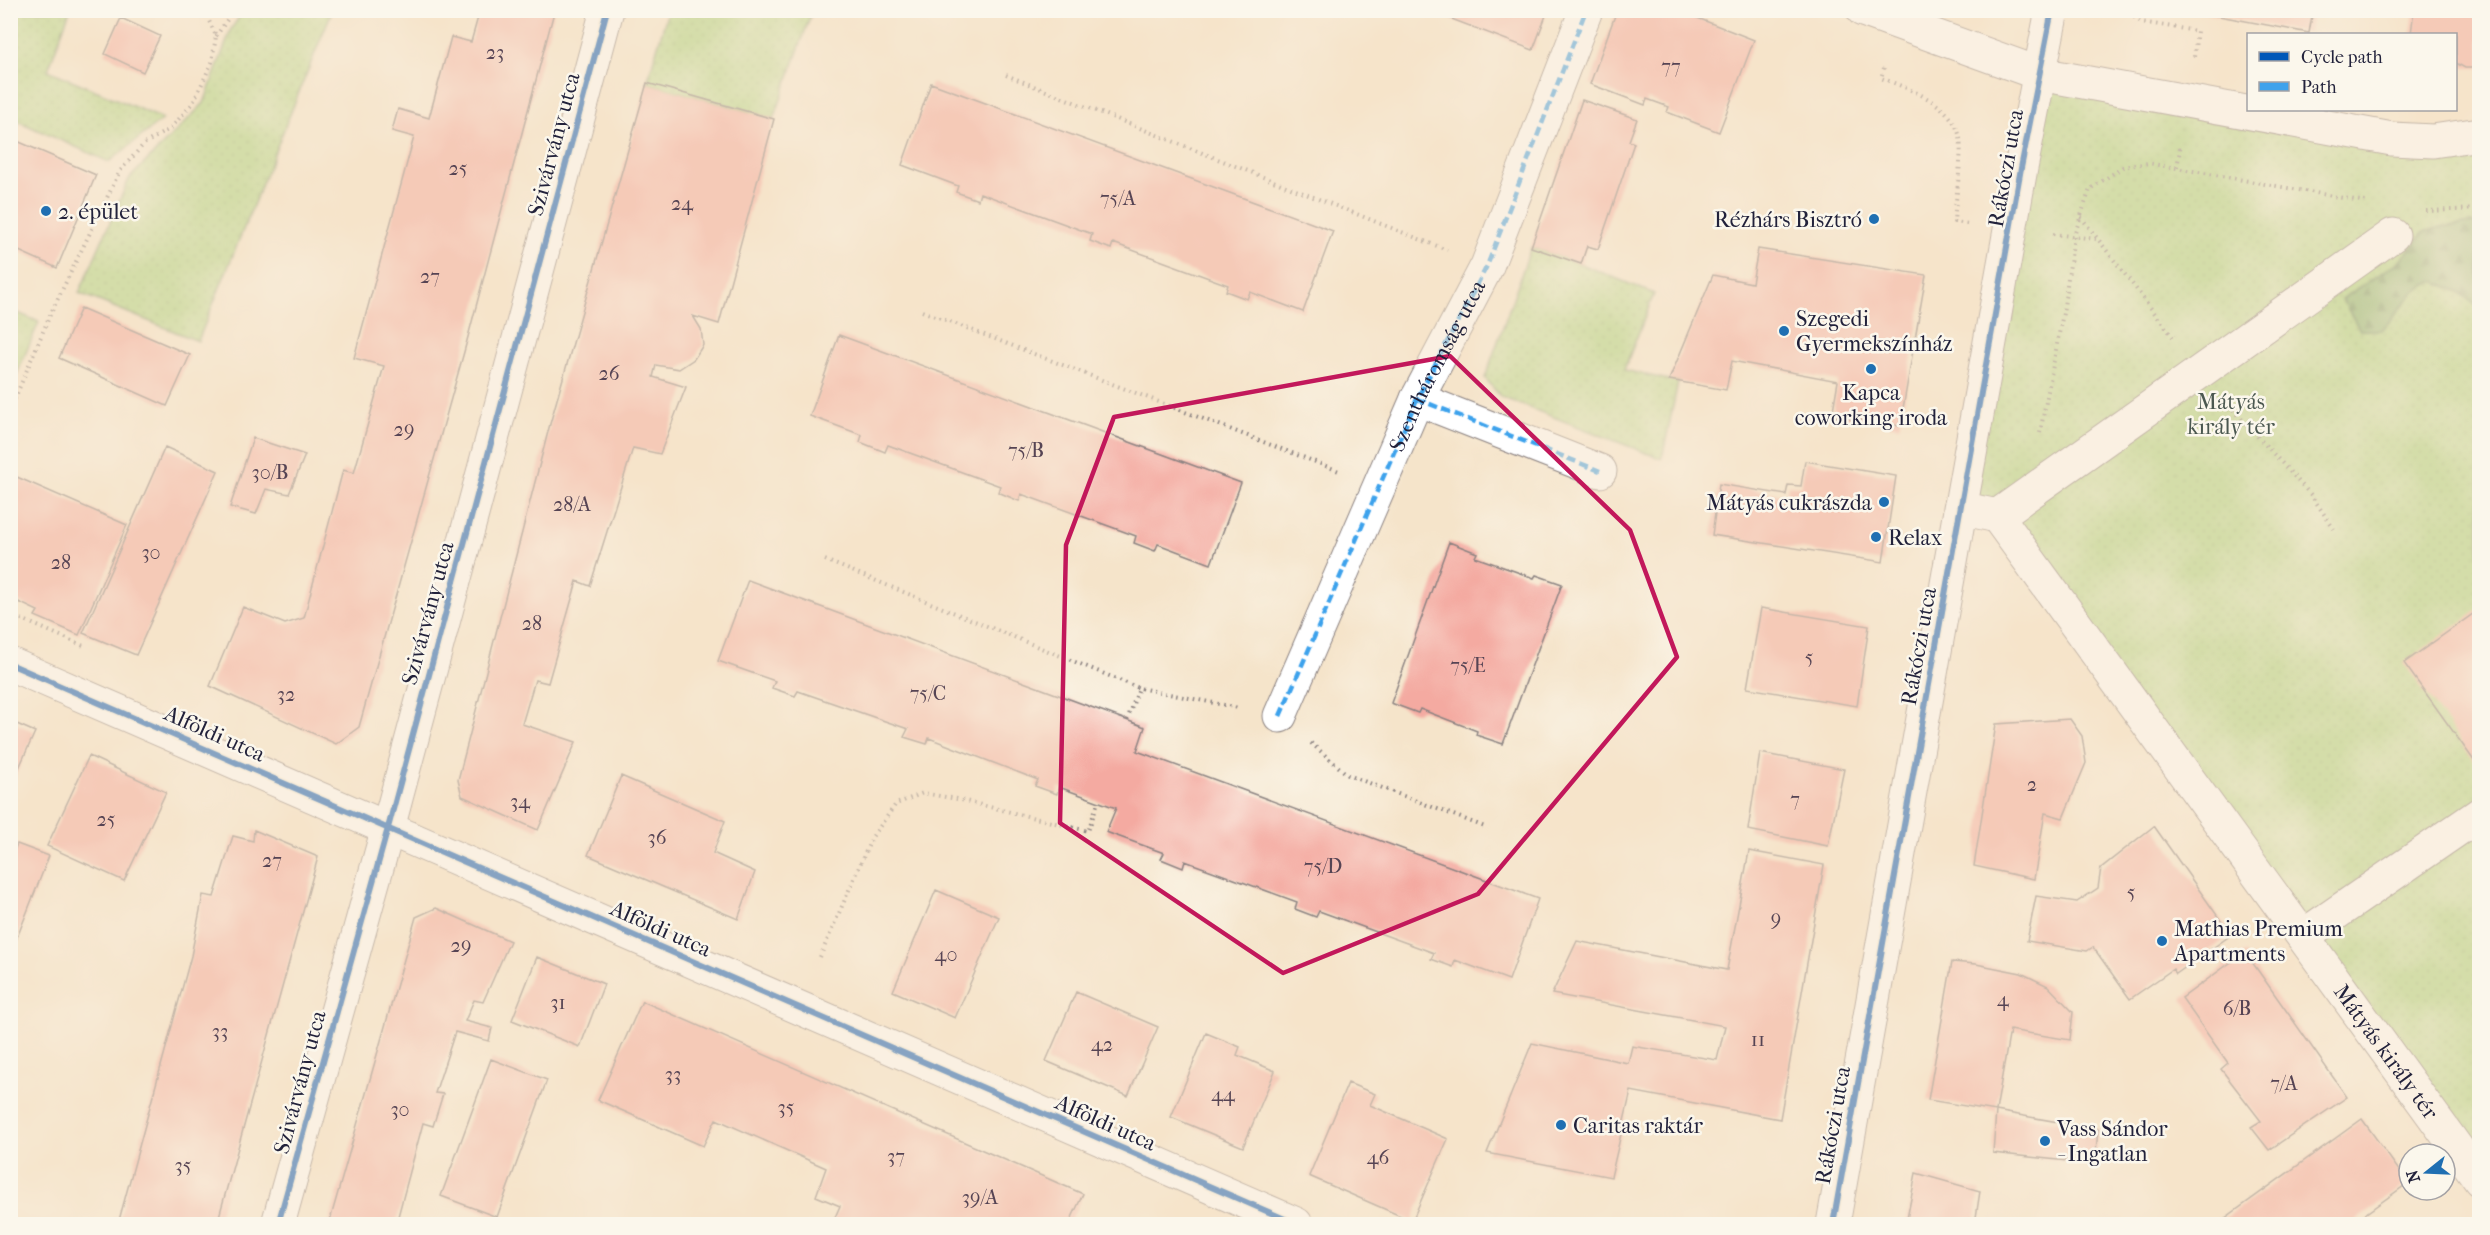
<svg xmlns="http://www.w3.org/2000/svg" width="2490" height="1235" viewBox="0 0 2490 1235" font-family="'IM FELL French Canon',serif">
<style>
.grass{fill:url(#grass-dots);stroke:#677c5e;stroke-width:1.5}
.forest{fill:url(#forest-firs);stroke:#566c55;stroke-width:1.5}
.building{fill:#f4aaa1}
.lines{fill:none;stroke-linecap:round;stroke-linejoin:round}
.minor-casing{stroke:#8c8382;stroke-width:35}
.path{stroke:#8c8382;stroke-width:4;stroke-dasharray:1.5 4.5;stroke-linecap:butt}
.minor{stroke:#fff;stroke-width:33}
.quiet{stroke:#3ea2ec;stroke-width:4.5;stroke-dasharray:9 4.5;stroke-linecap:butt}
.cycleway-casing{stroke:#fbf7ec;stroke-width:10}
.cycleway{stroke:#0057b8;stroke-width:6}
.marked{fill:none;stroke:#c2185b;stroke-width:4.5;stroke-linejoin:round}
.poi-dot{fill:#1f6fb2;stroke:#fbf7ec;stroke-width:2}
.labels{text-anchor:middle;stroke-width:5;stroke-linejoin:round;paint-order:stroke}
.number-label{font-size:20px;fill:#564454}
.street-label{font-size:22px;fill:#22223b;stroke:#fbf7ec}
.poi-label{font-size:22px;fill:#22223b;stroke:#fbf7ec;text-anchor:start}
.park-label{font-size:22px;fill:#4b5850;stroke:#fbf7ec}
</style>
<defs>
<pattern id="grass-dots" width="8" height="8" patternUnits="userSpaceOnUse" patternTransform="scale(1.5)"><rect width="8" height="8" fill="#acd581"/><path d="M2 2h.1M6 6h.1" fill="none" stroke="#94b770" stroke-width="1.8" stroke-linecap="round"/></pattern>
<pattern id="forest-firs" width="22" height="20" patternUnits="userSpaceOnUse" patternTransform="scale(1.5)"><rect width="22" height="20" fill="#89b66f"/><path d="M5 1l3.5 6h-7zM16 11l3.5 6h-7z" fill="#70945c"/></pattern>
</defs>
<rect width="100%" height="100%" fill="#fbf7ec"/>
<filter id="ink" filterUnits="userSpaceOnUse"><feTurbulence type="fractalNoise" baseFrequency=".0167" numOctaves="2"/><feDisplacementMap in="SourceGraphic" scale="12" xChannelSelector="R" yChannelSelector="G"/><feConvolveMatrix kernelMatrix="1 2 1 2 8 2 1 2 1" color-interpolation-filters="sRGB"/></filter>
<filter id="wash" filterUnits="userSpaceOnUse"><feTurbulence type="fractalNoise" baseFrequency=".008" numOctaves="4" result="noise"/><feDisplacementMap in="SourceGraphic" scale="24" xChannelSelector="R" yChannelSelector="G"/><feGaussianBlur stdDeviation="1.35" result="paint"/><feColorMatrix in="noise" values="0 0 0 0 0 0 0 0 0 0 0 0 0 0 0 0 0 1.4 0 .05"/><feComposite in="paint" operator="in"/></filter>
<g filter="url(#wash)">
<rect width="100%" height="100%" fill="#f5e4ca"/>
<path class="grass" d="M 70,10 L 48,70 L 163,119 L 109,162 L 11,118 L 11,11 Z
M 244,10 L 332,11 L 198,341 L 79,293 L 129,179 L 204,103 L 231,29 Z
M 668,11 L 812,11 L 774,119 L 647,83 Z
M 2040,74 L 2276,117 L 2479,134 L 2479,1180 L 1997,516 L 1960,508 Z
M 1531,247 L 1581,264 L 1654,294 L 1624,370 L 1678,382 L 1662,459 L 1501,397 L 1485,378 Z
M 11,310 L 39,322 L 11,388 Z"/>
<path class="forest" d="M 2479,222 L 2479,308 L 2459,292 L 2435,281 L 2415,291 L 2382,330 L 2360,330 L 2342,299 L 2400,261 L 2424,232 L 2442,227 Z"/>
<g id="blocks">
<path class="building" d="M 480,10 L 554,12 L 464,352 L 359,727 L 336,744 L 210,686 L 243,607 L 285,624 L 304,618 L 343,470 L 354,473 L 384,366 L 354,358 L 414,137 L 392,131 L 398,109 L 429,118 L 451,37 L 471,42 Z
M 1428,10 L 1548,10 L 1533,50 Z
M 1617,10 L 1677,10 L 1754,40 L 1719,132 L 1667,112 L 1669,107 L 1647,99 L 1645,105 L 1590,84 Z
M 2187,10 L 2313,10 L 2309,33 Z
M 2414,10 L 2480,10 L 2480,68 L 2465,68 L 2456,63 L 2456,34 L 2411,34 Z
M 121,18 L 160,36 L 143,72 L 105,54 Z
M 647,83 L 774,119 L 719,324 L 693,316 L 701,329 L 703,345 L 694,359 L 679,369 L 656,365 L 653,377 L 686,387 L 660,454 L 633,448 L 590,586 L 577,581 L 548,683 L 535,680 L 522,724 L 576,742 L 538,830 L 462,796 L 458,780 L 550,424 Z
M 931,83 L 1333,231 L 1303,312 L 1250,292 L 1247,299 L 1226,291 L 1228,285 L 1113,243 L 1111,249 L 1090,241 L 1092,234 L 980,193 L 978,200 L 956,192 L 958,186 L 902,165 Z
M 1582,100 L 1637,119 L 1629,141 L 1634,143 L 1598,249 L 1587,246 L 1581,264 L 1531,247 Z
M 10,138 L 96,175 L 57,268 L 10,247 Z
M 1758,249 L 1926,275 L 1900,426 L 1832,416 L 1838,381 L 1732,361 L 1726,390 L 1669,380 L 1713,275 L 1752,283 Z
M 81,308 L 190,355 L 167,406 L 59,358 Z
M 839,335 L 1241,483 L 1211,564 L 1158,544 L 1155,551 L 1134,543 L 1136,536 L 1021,494 L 1019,501 L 998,492 L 1000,486 L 888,445 L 885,452 L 860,442 L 862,435 L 810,416 Z
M 253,438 L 305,455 L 289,494 L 266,489 L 256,514 L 230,507 Z
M 165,447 L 218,471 L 136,655 L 83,633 Z
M 1805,461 L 1896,476 L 1883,562 L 1712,535 L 1719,484 L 1786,495 L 1788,485 L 1801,486 Z
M 10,474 L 127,525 L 79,635 L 35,616 L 38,611 L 10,598 Z
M 1449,542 L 1477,553 L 1475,557 L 1534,578 L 1536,575 L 1562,584 L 1503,744 L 1476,735 L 1477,731 L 1420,709 L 1418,713 L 1391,703 Z
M 748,580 L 1145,727 L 1137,751 L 1538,899 L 1509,980 L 1455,960 L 1453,967 L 1431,959 L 1434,953 L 1319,911 L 1316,917 L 1295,909 L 1297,902 L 1185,861 L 1183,868 L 1161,859 L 1164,853 L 1106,832 L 1116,808 L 1059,787 L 1057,794 L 1035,786 L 1038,780 L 929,738 L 927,744 L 904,737 L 908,729 L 798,691 L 795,696 L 772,688 L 775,681 L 718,661 Z
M 1761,608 L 1869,626 L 1857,706 L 1747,688 Z
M 2480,609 L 2480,675 L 2477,677 L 2480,681 L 2480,769 L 2404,663 Z
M 2070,719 L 2082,736 L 2086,763 L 2063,818 L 2045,813 L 2034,879 L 1974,866 L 1996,724 Z
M 10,721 L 35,732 L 10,788 Z
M 1760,753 L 1844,769 L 1828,846 L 1748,830 Z
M 89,756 L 166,792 L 124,881 L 47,846 Z
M 621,776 L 725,821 L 713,853 L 755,872 L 738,919 L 588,855 Z
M 2154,826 L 2231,935 L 2176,974 L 2173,969 L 2130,999 L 2093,947 L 2087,951 L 2027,941 L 2036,896 L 2077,902 L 2098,888 L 2101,868 Z
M 254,830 L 318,857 L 217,1224 L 118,1224 L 191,956 L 203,895 L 214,897 L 233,836 L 253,841 Z
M 17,844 L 49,856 L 11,953 L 10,859 Z
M 1749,851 L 1824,865 L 1780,1119 L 1631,1091 L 1611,1177 L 1487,1153 L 1532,1043 L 1628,1063 L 1632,1046 L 1717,1060 L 1725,1026 L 1552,994 L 1577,941 L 1727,970 Z
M 936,890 L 999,917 L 955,1018 L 893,991 Z
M 436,908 L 510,941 L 483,1002 L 474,1000 L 465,1021 L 492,1028 L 489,1041 L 455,1032 L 435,1093 L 443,1094 L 433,1126 L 423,1123 L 396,1224 L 329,1224 L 416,917 Z
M 2245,952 L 2347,1097 L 2269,1150 L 2251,1127 L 2261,1121 L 2221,1069 L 2228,1063 L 2182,998 Z
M 537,957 L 604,984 L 580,1047 L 512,1020 Z
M 1952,962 L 1976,964 L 2021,973 L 2048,986 L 2073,1012 L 2070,1040 L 2010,1030 L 1996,1111 L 1928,1100 Z
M 1076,992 L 1158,1027 L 1128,1096 L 1046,1061 Z
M 642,1001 L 1083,1194 L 1069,1224 L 832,1224 L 840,1206 L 816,1196 L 826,1168 L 716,1119 L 703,1146 L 598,1100 Z
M 1206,1033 L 1240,1047 L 1237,1055 L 1275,1071 L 1243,1147 L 1171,1117 Z
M 491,1059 L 547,1080 L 497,1217 L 441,1196 Z
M 1348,1083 L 1375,1094 L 1370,1105 L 1448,1139 L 1412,1221 L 1309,1176 Z
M 1996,1111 L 2098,1129 L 2095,1164 L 1993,1153 Z
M 2362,1119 L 2408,1183 L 2351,1224 L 2313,1224 L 2309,1219 L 2301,1224 L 2217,1224 Z
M 1916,1173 L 1980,1191 L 1975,1224 L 1906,1224 Z"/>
</g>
</g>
<g filter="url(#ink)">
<use href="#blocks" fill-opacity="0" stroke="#8c8382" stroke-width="1.5"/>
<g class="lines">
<defs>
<g id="minor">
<path d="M 1863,10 L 2040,74 L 2392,139 L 2433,141 L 2480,134"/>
<path d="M 1417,399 L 1600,471"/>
<path id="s1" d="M 1960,508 L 1997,516 L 2480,1180"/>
<path d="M 1997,516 L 2393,235"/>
<path d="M 10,664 L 1296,1224"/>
<path d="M 1280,716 L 1417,399 L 1487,266 L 1586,10"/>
<path d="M 2303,936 L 2480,814"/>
<path d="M 278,1224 L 388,828 L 607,10"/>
<path d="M 1833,1224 L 2021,168 L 2052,10"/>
</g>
</defs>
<use href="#minor" class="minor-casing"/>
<path class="path" d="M 2124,10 L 2141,22 L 2197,31 L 2194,57
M 216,36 L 234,10
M 1884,68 L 1881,78 C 1909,89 1953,103 1960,138 C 1963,154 1955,202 1954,222 L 1969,224
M 1006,75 L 1447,250
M 2177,167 L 2181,144
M 2426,211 L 2480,209
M 2081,217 L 2173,337
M 2053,234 L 2096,239
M 922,311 L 1339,471
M 2229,405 L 2311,495 L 2334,529
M 10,410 L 50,315 L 120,171 L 144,144 L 171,128 L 193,103 L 212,62 L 216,36 L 204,10
M 2040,433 L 2063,313 L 2074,236 L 2090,189 L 2123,167 L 2148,163 L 2366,202
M 825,560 L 1139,688
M 10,614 L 86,647
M 1127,720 L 1139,688 L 1239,708
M 1311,743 L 1348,775 L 1485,827
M 820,957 L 872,837 L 896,804 L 923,793 L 957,799 L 1088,831 L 1098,802"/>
<use href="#minor" class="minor"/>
<g class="quiet">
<path d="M 1417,399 L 1600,471"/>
<path id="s2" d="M 1280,716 L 1417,399 L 1487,266 L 1586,10"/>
</g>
<defs>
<path id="cycleway" d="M 10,664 L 1296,1224
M 278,1224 L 388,828 L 607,10
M 1833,1224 L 2021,168 L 2052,10"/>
</defs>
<use href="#cycleway" class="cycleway-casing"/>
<use href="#cycleway" class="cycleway"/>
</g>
</g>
<path d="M0 0H2490V1235H0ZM 1450,356 L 1630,530 L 1677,657 L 1478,894 L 1283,973 L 1060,823 L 1066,545 L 1114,417 Z" fill="#f5e4ca" fill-opacity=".55" fill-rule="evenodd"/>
<path class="marked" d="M 1450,356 L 1630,530 L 1677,657 L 1478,894 L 1283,973 L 1060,823 L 1066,545 L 1114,417 Z"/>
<g class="poi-dot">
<circle cx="46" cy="211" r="6"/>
<circle cx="1874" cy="219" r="6"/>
<circle cx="1784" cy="331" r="6"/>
<circle cx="1871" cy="369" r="6"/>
<circle cx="1884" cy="502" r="6"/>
<circle cx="1876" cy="537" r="6"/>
<circle cx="2162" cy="941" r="6"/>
<circle cx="1561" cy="1125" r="6"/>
<circle cx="2045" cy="1141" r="6"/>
</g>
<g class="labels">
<g class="number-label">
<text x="495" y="59">23</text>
<text x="1671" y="73">77</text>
<text x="458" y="175">25</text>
<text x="1118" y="205">75/A</text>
<text x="682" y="210">24</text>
<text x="430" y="283">27</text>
<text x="609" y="380">26</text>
<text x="404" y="436">29</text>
<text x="1026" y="457">75/B</text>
<text x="270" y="479">30/B</text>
<text x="572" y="511">28/A</text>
<text x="151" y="559">30</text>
<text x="61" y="569">28</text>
<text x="532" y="630">28</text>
<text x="1809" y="664">5</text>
<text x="1468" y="672">75/E</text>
<text x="928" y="700">75/C</text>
<text x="286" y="701">32</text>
<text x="2032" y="791">2</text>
<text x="1795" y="806">7</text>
<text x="520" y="808">34</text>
<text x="106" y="826">25</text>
<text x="657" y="844">36</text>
<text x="272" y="867">27</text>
<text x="1323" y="873">75/D</text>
<text x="2131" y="899">5</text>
<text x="1776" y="925">9</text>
<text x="461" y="952">29</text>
<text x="946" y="961">40</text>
<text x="2003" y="1006">4</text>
<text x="558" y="1009">31</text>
<text x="2237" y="1015">6/B</text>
<text x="220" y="1038">33</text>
<text x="1758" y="1046">11</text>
<text x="1102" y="1051">42</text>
<text x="673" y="1081">33</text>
<text x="2284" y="1090">7/A</text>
<text x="1223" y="1101">44</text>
<text x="786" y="1114">35</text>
<text x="400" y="1116">30</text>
<text x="896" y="1163">37</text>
<text x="1378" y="1164">46</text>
<text x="183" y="1172">35</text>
<text x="980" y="1204">39/A</text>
</g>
<g class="street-label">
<text transform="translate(553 144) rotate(-75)" y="8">Szivárvány utca</text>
<text transform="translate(2005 168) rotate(-80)" y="8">Rákóczi utca</text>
<text dy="8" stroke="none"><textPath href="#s2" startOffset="384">Szentháromság utca</textPath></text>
<text transform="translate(427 613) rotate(-75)" y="8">Szivárvány utca</text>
<text transform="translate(1918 646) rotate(-80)" y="8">Rákóczi utca</text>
<text transform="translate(215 733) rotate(24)" y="8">Alföldi utca</text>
<text transform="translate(661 928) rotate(24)" y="8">Alföldi utca</text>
<text dy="8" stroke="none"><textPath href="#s1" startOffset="700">Mátyás király tér</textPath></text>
<text transform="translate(299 1082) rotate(-75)" y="8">Szivárvány utca</text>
<text transform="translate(1106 1122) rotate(24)" y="8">Alföldi utca</text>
<text transform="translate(1832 1125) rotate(-80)" y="8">Rákóczi utca</text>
</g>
<g class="poi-label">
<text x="58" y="219">2. épület</text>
<text x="1862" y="227" text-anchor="end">Rézhárs Bisztró</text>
<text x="1796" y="326">Szegedi<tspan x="1796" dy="25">Gyermekszínház</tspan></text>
<text x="1871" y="400" text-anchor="middle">Kapca<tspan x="1871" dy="25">coworking iroda</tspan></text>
<text x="1872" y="510" text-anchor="end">Mátyás cukrászda</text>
<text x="1888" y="545">Relax</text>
<text x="2174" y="936">Mathias Premium<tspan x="2174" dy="25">Apartments</tspan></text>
<text x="1573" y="1133">Caritas raktár</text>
<text x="2057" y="1136">Vass Sándor<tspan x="2057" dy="25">- Ingatlan</tspan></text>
</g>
<g class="park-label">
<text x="2231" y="409">Mátyás<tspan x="2231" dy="25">király tér</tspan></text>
</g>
</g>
<rect width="2490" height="1235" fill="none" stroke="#fbf7ec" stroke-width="36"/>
<rect x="2247" y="33" width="210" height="78" fill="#fbf7ec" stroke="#a4a2a5" stroke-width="1.5"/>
<rect x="2259" y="52" width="30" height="9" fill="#0057b8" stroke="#a4a2a5" stroke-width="1.5"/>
<text x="2301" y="63" font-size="18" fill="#22223b">Cycle path</text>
<rect x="2259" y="82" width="30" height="9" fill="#3ea2ec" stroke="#a4a2a5" stroke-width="1.5"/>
<text x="2301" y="93" font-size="18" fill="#22223b">Path</text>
<g transform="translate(2427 1172) rotate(252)"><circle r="28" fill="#fbf7ec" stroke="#a4a2a5" stroke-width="1.5"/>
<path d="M0-4.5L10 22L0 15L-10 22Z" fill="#1f6fb2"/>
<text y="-9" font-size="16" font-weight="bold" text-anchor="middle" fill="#22223b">N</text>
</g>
</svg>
